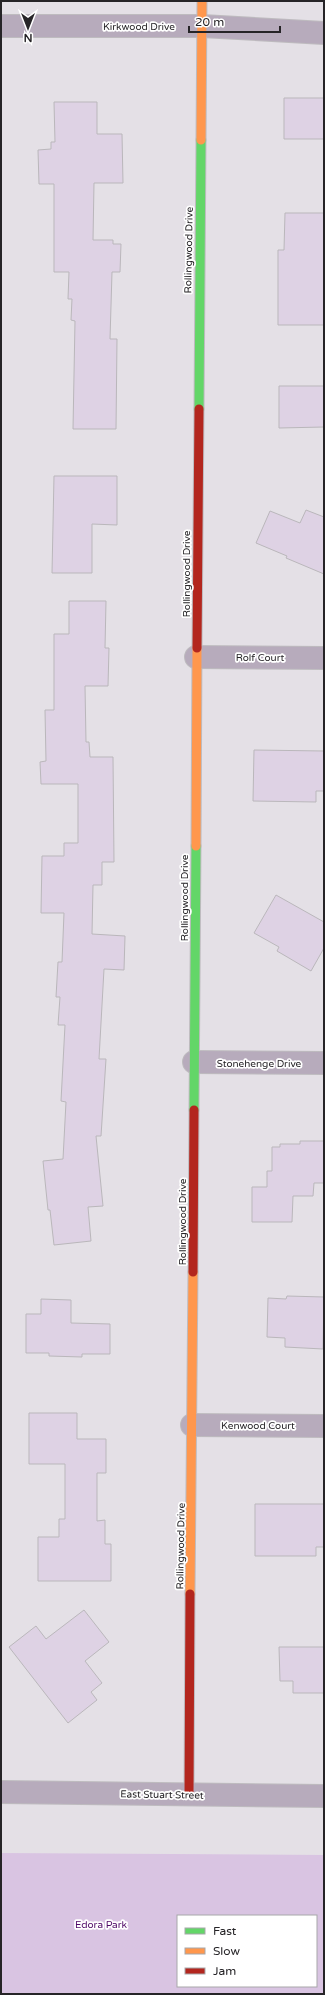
<svg xmlns="http://www.w3.org/2000/svg" width="325" height="1995" viewBox="0 0 325 1995" font-family="'Varela Round',sans-serif">
<style>
.green{fill:#d9c4e2;fill-rule:evenodd}
.building{fill:#ded2e4;stroke:#bab7bb}
.lines{fill:none;stroke-linecap:round;stroke-linejoin:round}
.street-casing{stroke:#bebbbf;stroke-width:24}
.fast-casing{stroke:#bebbbf;stroke-width:11}
.slow-casing{stroke:#bebbbf;stroke-width:11}
.jam-casing{stroke:#bebbbf;stroke-width:11}
.street{stroke:#b7abbc;stroke-width:22}
.fast{stroke:#63d668;stroke-width:9}
.slow{stroke:#ff974d;stroke-width:9}
.jam{stroke:#b3261e;stroke-width:9}
.labels{text-anchor:middle;stroke-width:3.5;stroke-linejoin:round;paint-order:stroke}
.street-label{font-size:10px;fill:#262427;stroke:#fff}
.park-label{font-size:10px;fill:#4f0866;stroke:#fff}
</style>
<rect width="100%" height="100%" fill="#e4e0e6"/>
<path class="green" d="M 1,1853 L 324,1855 L 324,1994 L 1,1994 ZM 178,1916 L 316,1916 L 316,1986 L 178,1986 Z"/>
<path class="building" d="M 284,98 L 324,98 L 324,139 L 284,139 Z
M 54,102 L 97,102 L 97,134 L 122,134 L 123,183 L 94,183 L 93,240 L 113,240 L 113,244 L 121,244 L 120,272 L 112,272 L 110,339 L 117,339 L 116,429 L 73,429 L 75,321 L 71,320 L 72,299 L 68,299 L 69,272 L 54,272 L 54,184 L 39,184 L 38,150 L 51,149 L 51,142 L 55,142 Z
M 285,213 L 324,213 L 324,325 L 278,325 L 278,250 L 284,250 Z
M 279,386 L 324,386 L 324,427 L 279,428 Z
M 54,476 L 117,476 L 117,525 L 92,524 L 92,573 L 52,573 Z
M 306,510 L 324,517 L 324,574 L 286,558 L 287,556 L 256,543 L 270,511 L 300,523 Z
M 69,601 L 106,601 L 105,648 L 109,648 L 108,686 L 85,686 L 86,742 L 89,742 L 90,757 L 113,757 L 114,862 L 102,862 L 102,885 L 93,885 L 92,934 L 125,936 L 124,970 L 104,969 L 99,1059 L 106,1059 L 101,1136 L 96,1136 L 103,1206 L 88,1207 L 91,1241 L 54,1245 L 50,1210 L 48,1210 L 43,1161 L 63,1159 L 66,1102 L 61,1101 L 65,1025 L 58,1025 L 60,997 L 56,997 L 58,962 L 62,962 L 64,913 L 41,913 L 42,856 L 64,856 L 64,843 L 78,843 L 78,784 L 41,784 L 40,762 L 46,761 L 45,710 L 54,710 L 54,634 L 69,634 Z
M 254,750 L 324,751 L 324,791 L 316,791 L 316,802 L 253,801 Z
M 276,895 L 324,922 L 324,948 L 311,971 L 277,951 L 279,947 L 254,933 Z
M 300,1141 L 324,1141 L 324,1183 L 314,1183 L 313,1196 L 293,1196 L 292,1222 L 252,1222 L 252,1187 L 267,1187 L 267,1171 L 272,1171 L 272,1147 L 280,1147 L 280,1144 L 300,1144 Z
M 287,1296 L 324,1297 L 323,1349 L 285,1347 L 285,1338 L 267,1337 L 268,1298 L 286,1299 Z
M 41,1299 L 71,1300 L 71,1323 L 110,1324 L 110,1354 L 82,1354 L 82,1357 L 49,1356 L 49,1353 L 26,1353 L 26,1314 L 41,1314 Z
M 29,1413 L 77,1413 L 77,1439 L 106,1439 L 106,1473 L 97,1473 L 97,1521 L 105,1520 L 105,1544 L 111,1544 L 111,1581 L 38,1581 L 38,1537 L 59,1537 L 59,1519 L 65,1519 L 65,1464 L 29,1464 Z
M 255,1504 L 324,1504 L 324,1547 L 316,1547 L 316,1556 L 255,1556 Z
M 84,1610 L 109,1642 L 85,1661 L 102,1683 L 91,1692 L 97,1700 L 68,1723 L 9,1647 L 36,1626 L 46,1639 Z
M 279,1647 L 324,1647 L 324,1693 L 293,1693 L 293,1681 L 280,1681 Z"/>
<g class="lines">
<defs>
<path id="street" d="M 1,26 L 202,26 L 324,33
M 196,657 L 324,658
M 194,1062 L 324,1063
M 192,1425 L 324,1426
M 1,1792 L 324,1796"/>
<path id="fast" d="M 199,409 L 201,140
M 194,1110 L 196,846"/>
<path id="slow" d="M 201,140 L 202,1
M 196,846 L 197,648
M 190,1594 L 193,1272"/>
<path id="jam" d="M 197,648 L 199,409
M 193,1272 L 194,1110
M 189,1794 L 190,1594"/>
</defs>
<use href="#street" class="street-casing"/>
<use href="#fast" class="fast-casing"/>
<use href="#slow" class="slow-casing"/>
<use href="#jam" class="jam-casing"/>
<use href="#street" class="street"/>
<use href="#fast" class="fast"/>
<use href="#slow" class="slow"/>
<use href="#jam" class="jam"/>
</g>
<g class="labels">
<g class="street-label">
<text x="139" y="30">Kirkwood Drive</text>
<text transform="translate(188 250) rotate(-89)" y="4">Rollingwood Drive</text>
<text transform="translate(186 574) rotate(-90)" y="4">Rollingwood Drive</text>
<text x="260" y="661">Rolf Court</text>
<text transform="translate(184 898) rotate(-90)" y="4">Rollingwood Drive</text>
<text x="259" y="1067">Stonehenge Drive</text>
<text transform="translate(182 1222) rotate(-90)" y="4">Rollingwood Drive</text>
<text x="258" y="1429">Kenwood Court</text>
<text transform="translate(180 1546) rotate(-89)" y="4">Rollingwood Drive</text>
<text transform="translate(162 1794) rotate(1)" y="4">East Stuart Street</text>
</g>
<g class="park-label">
<text x="101" y="1928">Edora Park</text>
</g>
</g>
<rect width="325" height="1995" fill="none" stroke="#262427" stroke-width="4"/>
<rect x="177" y="1915" width="140" height="72" fill="#ffffff" stroke="#a8a7a9"/>
<rect x="185" y="1928" width="20" height="6" fill="#63d668" stroke="#a8a7a9"/>
<text x="213" y="1935" font-size="12" fill="#262427">Fast</text>
<rect x="185" y="1948" width="20" height="6" fill="#ff974d" stroke="#a8a7a9"/>
<text x="213" y="1955" font-size="12" fill="#262427">Slow</text>
<rect x="185" y="1968" width="20" height="6" fill="#b3261e" stroke="#a8a7a9"/>
<text x="213" y="1975" font-size="12" fill="#262427">Jam</text>
<g transform="translate(28 28) rotate(180)" stroke="#ffffff" stroke-width="3" paint-order="stroke">
<path d="M0-3L7 15L0 10L-7 15Z" fill="#262427"/>
<text y="-6" font-size="11" font-weight="bold" text-anchor="middle" fill="#262427">N</text>
</g>
<path d="M189 26v6h91v-6" fill="none" stroke="#262427" stroke-width="2"/>
<text x="195" y="26" font-size="12" fill="#262427" stroke="#ffffff" stroke-width="3" paint-order="stroke">20 m</text>
</svg>
